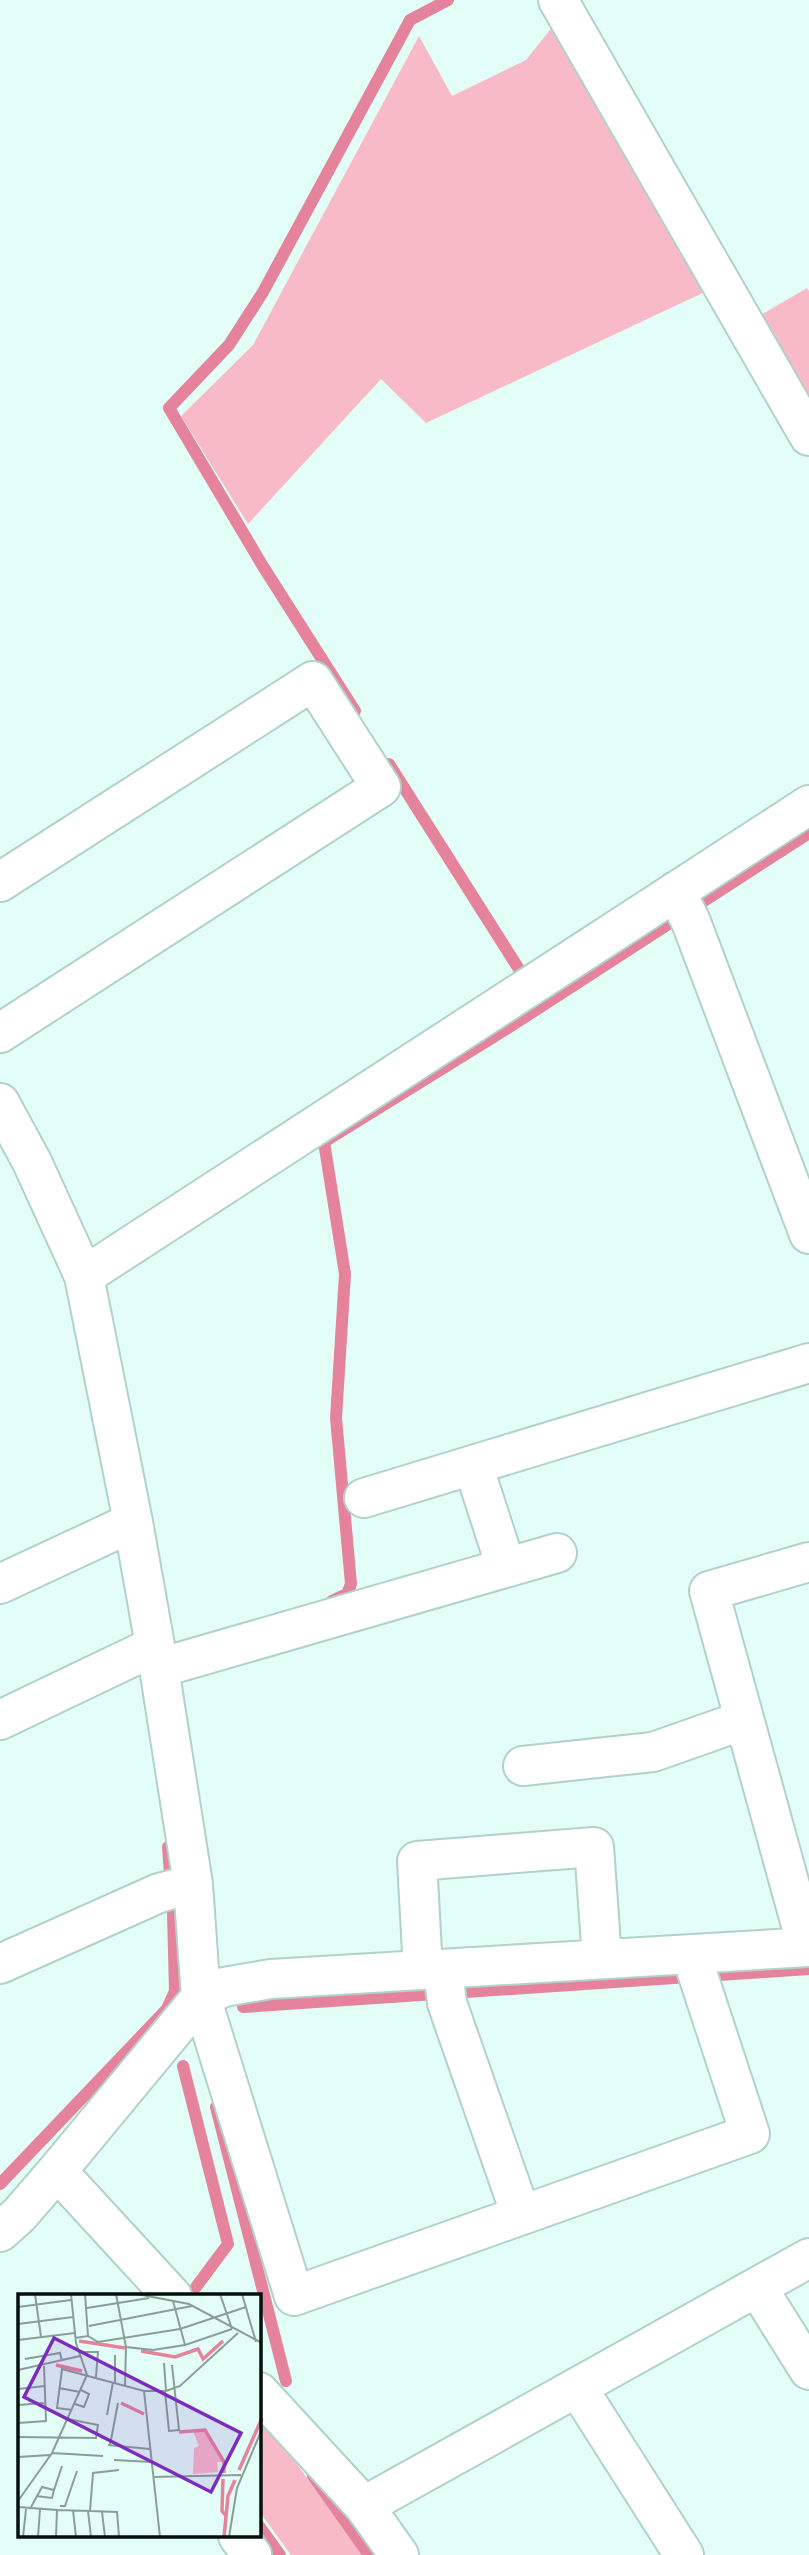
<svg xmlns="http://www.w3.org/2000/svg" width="809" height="2555" viewBox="0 0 809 2555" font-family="'IBM Plex Serif',serif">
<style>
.green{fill:#f9bac8}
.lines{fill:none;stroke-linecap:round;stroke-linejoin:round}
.stream{stroke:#e5839c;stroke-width:12}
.minor-casing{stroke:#b0d2c9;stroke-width:42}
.minor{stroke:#fff;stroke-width:38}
.inset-river{fill:none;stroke:#e5839c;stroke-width:3.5}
.inset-road{fill:none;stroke:#8a9e99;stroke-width:2}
.view{fill:#7b2cbf;fill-opacity:0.15;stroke:#7b2cbf;stroke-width:3.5}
.inset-edge{fill:none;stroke:#040f0d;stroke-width:3.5}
</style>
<rect width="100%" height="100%" fill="#e3fef7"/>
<path class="green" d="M 557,21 L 709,290 L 426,423 L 381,379 L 248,524 L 181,416 L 253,345 L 419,36 L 452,96 L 526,60 Z
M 807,288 L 809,291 L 809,415 L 754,319 Z
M 259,2411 L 362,2555 L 291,2555 L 259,2511 Z"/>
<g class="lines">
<path class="stream" d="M 355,711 L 264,568 L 169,408 L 229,345 L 263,292 L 410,20 L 448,0
M 389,764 L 522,974
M 332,1601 L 347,1594 L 351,1584 L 336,1418 L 345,1274 L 324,1142 L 508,1028 L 809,833
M 243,2007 L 809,1969
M 183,2066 L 228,2244 L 196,2287
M 216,2107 L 286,2381
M 0,2184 L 167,2009 L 175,1991 L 173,1914 L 168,1847
M 313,2476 L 369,2555
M 259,2526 L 280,2555"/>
<defs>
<path id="minor" d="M 558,0 L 809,436
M 0,882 L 313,681 L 381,787 L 0,1033
M 676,891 L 691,922 L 809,1234
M 0,1103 L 32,1162 L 84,1276 L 133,1522 L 159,1668 L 193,1884 L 201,1997 L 294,2296 L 750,2134 L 691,1954
M 84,1276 L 809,805
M 473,1465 L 506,1567
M 364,1498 L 809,1363
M 0,1584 L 133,1522
M 159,1668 L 557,1553
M 0,1720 L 155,1646
M 523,1766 L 653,1752 L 744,1720
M 807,1947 L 709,1591 L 809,1562
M 0,1964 L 159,1893 L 193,1884
M 443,1969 L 447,2003 L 521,2215
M 423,1970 L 417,1861 L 594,1847 L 602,1959
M 57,2171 L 172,2296
M 0,2232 L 19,2215 L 57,2171 L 201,1997 L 224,1987 L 271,1979 L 809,1947
M 757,2287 L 809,2370
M 577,2387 L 684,2555
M 259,2392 L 364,2506 L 399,2555
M 364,2506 L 809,2258
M 238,2536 L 252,2555"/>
</defs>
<use href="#minor" class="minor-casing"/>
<use href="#minor" class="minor"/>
</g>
<g transform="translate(18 2294)">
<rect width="243" height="243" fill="#e3fef7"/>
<path d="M 185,136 L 204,168 L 199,168 L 200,178 L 175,180 L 176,154 L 181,152 L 175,137 Z" fill="#f9bac8"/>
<path class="inset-river" d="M 61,47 L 107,54M 123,57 L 157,63 L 180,55 L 185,65 L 205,47M 38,71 L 64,77M 103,109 L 126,120M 161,138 L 187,136 L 206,168 L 206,179M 221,176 L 244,124M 205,185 L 204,217 L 208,222M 206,243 L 210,202 L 217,186"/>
<path class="inset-road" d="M 17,0 L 23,43M 67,0 L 70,42M 98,0 L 108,53 L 135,56 L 167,51 L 214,35M 119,0 L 171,10 L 244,49M 202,0 L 214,35M 224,0 L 238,48M 155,7 L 167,51M 0,13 L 53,6M 69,14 L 131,4M 0,30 L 55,23M 71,32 L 174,12M 57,44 L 70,42 L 80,48 L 162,35 L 228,13M 0,46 L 57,39M 60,58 L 80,58 L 78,83M 7,65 L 42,59 L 44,67M 146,69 L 148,97M 0,76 L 62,62M 97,89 L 97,61M 107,92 L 108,53M 41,94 L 62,98M 0,95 L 27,92M 126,97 L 142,243M 147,98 L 151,137 L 161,136 L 154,71M 57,110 L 66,113 L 71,100 L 63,96M 0,111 L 27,109M 54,116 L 39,114 L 44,75 L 126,97 L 148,97 L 162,92 L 220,39M 89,121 L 95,88M 0,129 L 28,127 L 26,72M 0,143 L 78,144 L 80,131 L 50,125M 90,151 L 132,155M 92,151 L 100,109M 34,159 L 85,162M 0,163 L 32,161M 96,166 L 134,168M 135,183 L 223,181M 18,202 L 34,204 L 36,196M 0,207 L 34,159 L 69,81 L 58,49 L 53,0M 42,212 L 47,212 L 59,177M 0,213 L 39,216 L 38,243M 12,215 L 24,193 L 36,196 L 44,172M 39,216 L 72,217 L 75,179 L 101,176M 55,216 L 58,243M 70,217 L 73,243M 72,217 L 99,218 L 101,243M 84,218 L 87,243M 5,243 L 8,215M 20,243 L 22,215M 211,243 L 219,194 L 244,135"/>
<path class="view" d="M 36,44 L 223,139 L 193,198 L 6,103 Z"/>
<rect width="243" height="243" class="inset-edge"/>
</g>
</svg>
